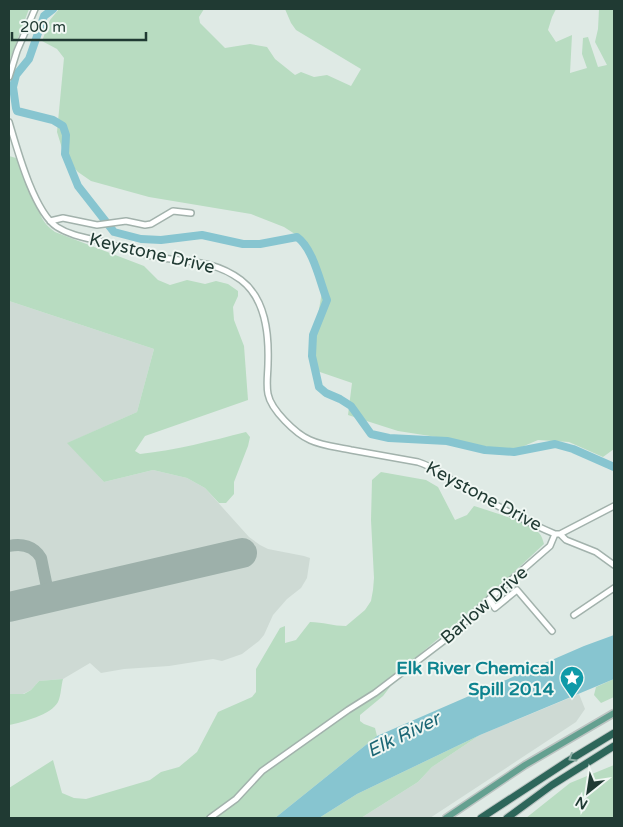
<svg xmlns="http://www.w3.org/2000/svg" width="623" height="827" viewBox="0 0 623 827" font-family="'Varela Round',sans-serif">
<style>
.built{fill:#cedad4}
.green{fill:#b8dcc1}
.water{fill:#87c5d0}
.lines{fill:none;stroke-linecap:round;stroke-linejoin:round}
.river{stroke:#87c5d0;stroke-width:8}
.taxiway{stroke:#9db0aa;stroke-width:12}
.runway{stroke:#9db0aa;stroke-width:30}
.minor-casing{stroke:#a2b2ac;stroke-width:8}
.major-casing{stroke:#bcc4c2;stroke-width:9}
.highway-casing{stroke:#bcc4c2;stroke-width:9}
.minor{stroke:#fff;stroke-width:5}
.major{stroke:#64a090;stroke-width:6}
.highway{stroke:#2d665a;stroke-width:7}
.oneway{stroke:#8eaea6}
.labels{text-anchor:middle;stroke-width:4;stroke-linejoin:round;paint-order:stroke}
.street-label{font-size:18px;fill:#203a33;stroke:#f0f7f3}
.culture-label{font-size:18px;font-weight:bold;fill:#0d838f;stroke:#f0f7f3;text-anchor:end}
.water-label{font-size:19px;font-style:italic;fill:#1c6775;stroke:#f0f7f3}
</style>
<rect width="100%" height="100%" fill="#dfeae5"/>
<path class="built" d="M 9,301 L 154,349 L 137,412 L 68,443 L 104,482 L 153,470 L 187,478 L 205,488 L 249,537 L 260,545 L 268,549 L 304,556 L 310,558 L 307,578 L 301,588 L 287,599 L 273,615 L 264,635 L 259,641 L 242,654 L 222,661 L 213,659 L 169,666 L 124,669 L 101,673 L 90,663 L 63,679 L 39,681 L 31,690 L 23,694 L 9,694 Z
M 579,694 L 585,709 L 576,722 L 430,818 L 361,818 L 418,782 L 432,767 L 480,735 Z"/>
<path class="green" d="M 9,9 L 29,9 L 9,62 Z
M 59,9 L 204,9 L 199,17 L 200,23 L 225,48 L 250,44 L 267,47 L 275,59 L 295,75 L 301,72 L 314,77 L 327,75 L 351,86 L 361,69 L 296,30 L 291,23 L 285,9 L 556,9 L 552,17 L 548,30 L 556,42 L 572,35 L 570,73 L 587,68 L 582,54 L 583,38 L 588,37 L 598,67 L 607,65 L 595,42 L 598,29 L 599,9 L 614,9 L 614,449 L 603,457 L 569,442 L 538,440 L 517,449 L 493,449 L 443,438 L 398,431 L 348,415 L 352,383 L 317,371 L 310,344 L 317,321 L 323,286 L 316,265 L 301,238 L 284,227 L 251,214 L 149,197 L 91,181 L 78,172 L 65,158 L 57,132 L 64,58 L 57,49 L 42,41 L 50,20 Z
M 9,156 L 16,158 C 21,168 27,179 33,190 C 42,209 35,217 55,232 L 144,266 L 158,280 L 170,285 L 187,280 L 205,284 L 216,281 L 228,284 L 238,291 L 238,296 L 233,307 L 234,320 L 244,346 L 248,400 L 145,436 L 135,451 L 140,454 C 176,450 211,441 246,432 L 250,437 L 248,446 L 234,482 L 234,494 L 226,503 L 219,503 L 205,488 L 187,478 L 153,470 L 104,482 L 67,443 L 137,412 L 154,349 L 9,301 Z
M 381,472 L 426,480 L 438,487 L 455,520 L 467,515 L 474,506 C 489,511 529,522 539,533 C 542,536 543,541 544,544 L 484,600 L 407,665 L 383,696 L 360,715 L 360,721 L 364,724 L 375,728 L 377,736 L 275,818 L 9,818 L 9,788 L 53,760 L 62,793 L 74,798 L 86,799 L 150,780 L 161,772 L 179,767 L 197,752 L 218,712 L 252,697 L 256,692 L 256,669 L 280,628 L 285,626 L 285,643 L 296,640 L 310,622 C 323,622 333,626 346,626 L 365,610 L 371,601 L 373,590 L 374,578 L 371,520 L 372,480 Z
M 63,679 C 61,686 61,696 58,702 C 51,715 23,722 9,725 L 9,694 L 24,694 L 31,690 L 39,681 Z
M 614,679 L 614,697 L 601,703 L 594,695 L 596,687 Z
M 480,735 L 432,767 L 418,782 L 361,818 L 319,818 L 357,794 Z
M 614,765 L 614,818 L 526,818 L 570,783 Z"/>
<path class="water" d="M 614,635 L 614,679 L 480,735 L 357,794 L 319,818 L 275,818 L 377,736 L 584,646 Z"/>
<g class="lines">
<path class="river" d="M 53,9 L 44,16 L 29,59 L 16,75 L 13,87 L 16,108 L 17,111 L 53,120 L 63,126 L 66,135 L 65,154 L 78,186 L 114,232 L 141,239 L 161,240 L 202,235 L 243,244 L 260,244 L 297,237 C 313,248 320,282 327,300 L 313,335 L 312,356 L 319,387 L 326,393 L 340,399 L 351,406 L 371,434 L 389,438 L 447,441 L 485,450 L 514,452 L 555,444 L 573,449 L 614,467"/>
<path class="taxiway" d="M 9,546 C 22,543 34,546 41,558 L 49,597"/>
<path class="runway" d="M 9,607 L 242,553"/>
<defs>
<path id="minor" d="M 9,77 L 17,51 L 35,9
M 9,122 C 17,149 34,212 57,227 C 71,236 88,238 104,242 C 123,248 142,255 162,258 C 192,262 215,261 241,280 C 266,299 269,334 268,363 C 268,373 266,384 268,394 C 271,410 296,434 310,440 C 323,446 337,447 351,450 C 373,454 395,458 418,462 C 435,467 446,478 462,486 C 492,503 523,521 555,534
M 50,221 L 63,218 L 97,225 L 126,221 L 145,225 L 151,224 L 173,211 L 191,213
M 555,534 L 560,534 L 614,506
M 560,534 L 566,540 L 596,552 L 614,565
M 489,599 L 495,608 L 517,590 L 552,631
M 574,615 L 614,588
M 210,818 L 236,799 L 262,771 L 348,710 L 375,693 L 450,636 L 487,601 L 550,546 L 555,534"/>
<path id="major" d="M 446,818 L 525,765 L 614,713"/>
<path id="highway" d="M 481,818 L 568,761 L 614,733
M 507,818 L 552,785 L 614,746"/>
</defs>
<use href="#minor" class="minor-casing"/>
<use href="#major" class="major-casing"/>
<use href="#highway" class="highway-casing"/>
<use href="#minor" class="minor"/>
<use href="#major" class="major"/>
<use href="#highway" class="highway"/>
</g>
<defs><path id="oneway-chevron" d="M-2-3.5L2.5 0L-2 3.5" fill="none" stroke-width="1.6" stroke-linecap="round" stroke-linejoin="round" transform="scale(1.25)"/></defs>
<use class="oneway" href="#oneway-chevron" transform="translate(572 758) rotate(149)"/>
<defs>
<symbol id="sight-pin" viewBox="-11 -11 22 30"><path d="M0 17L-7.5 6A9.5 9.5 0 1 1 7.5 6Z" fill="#0f9aa8" stroke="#f0f7f3"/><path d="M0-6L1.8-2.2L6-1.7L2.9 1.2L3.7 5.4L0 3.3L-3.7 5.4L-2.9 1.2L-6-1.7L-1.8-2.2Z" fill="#fff"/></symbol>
</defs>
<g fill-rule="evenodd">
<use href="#sight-pin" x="558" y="664" width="28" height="38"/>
</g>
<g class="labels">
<g class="street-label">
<text transform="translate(152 253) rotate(13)" y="6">Keystone Drive</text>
<text transform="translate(484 496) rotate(28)" y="6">Keystone Drive</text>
<text transform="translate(484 605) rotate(-41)" y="6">Barlow Drive</text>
</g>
<g class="culture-label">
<text x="554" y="674">Elk River Chemical<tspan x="554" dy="21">Spill 2014</tspan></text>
</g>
<g class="water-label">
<text transform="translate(403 734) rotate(-26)" y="7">Elk River</text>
</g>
</g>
<rect width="623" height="827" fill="none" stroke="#203a33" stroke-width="20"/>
<g transform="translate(588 792) rotate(210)" stroke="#f0f7f3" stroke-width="4" paint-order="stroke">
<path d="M0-4L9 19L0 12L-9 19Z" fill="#203a33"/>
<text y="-8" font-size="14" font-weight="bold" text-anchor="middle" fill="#203a33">N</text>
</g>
<path d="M12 32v8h134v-8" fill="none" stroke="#203a33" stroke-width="2.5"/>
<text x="20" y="32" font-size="15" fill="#203a33" stroke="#f0f7f3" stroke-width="4" paint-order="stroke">200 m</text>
</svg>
